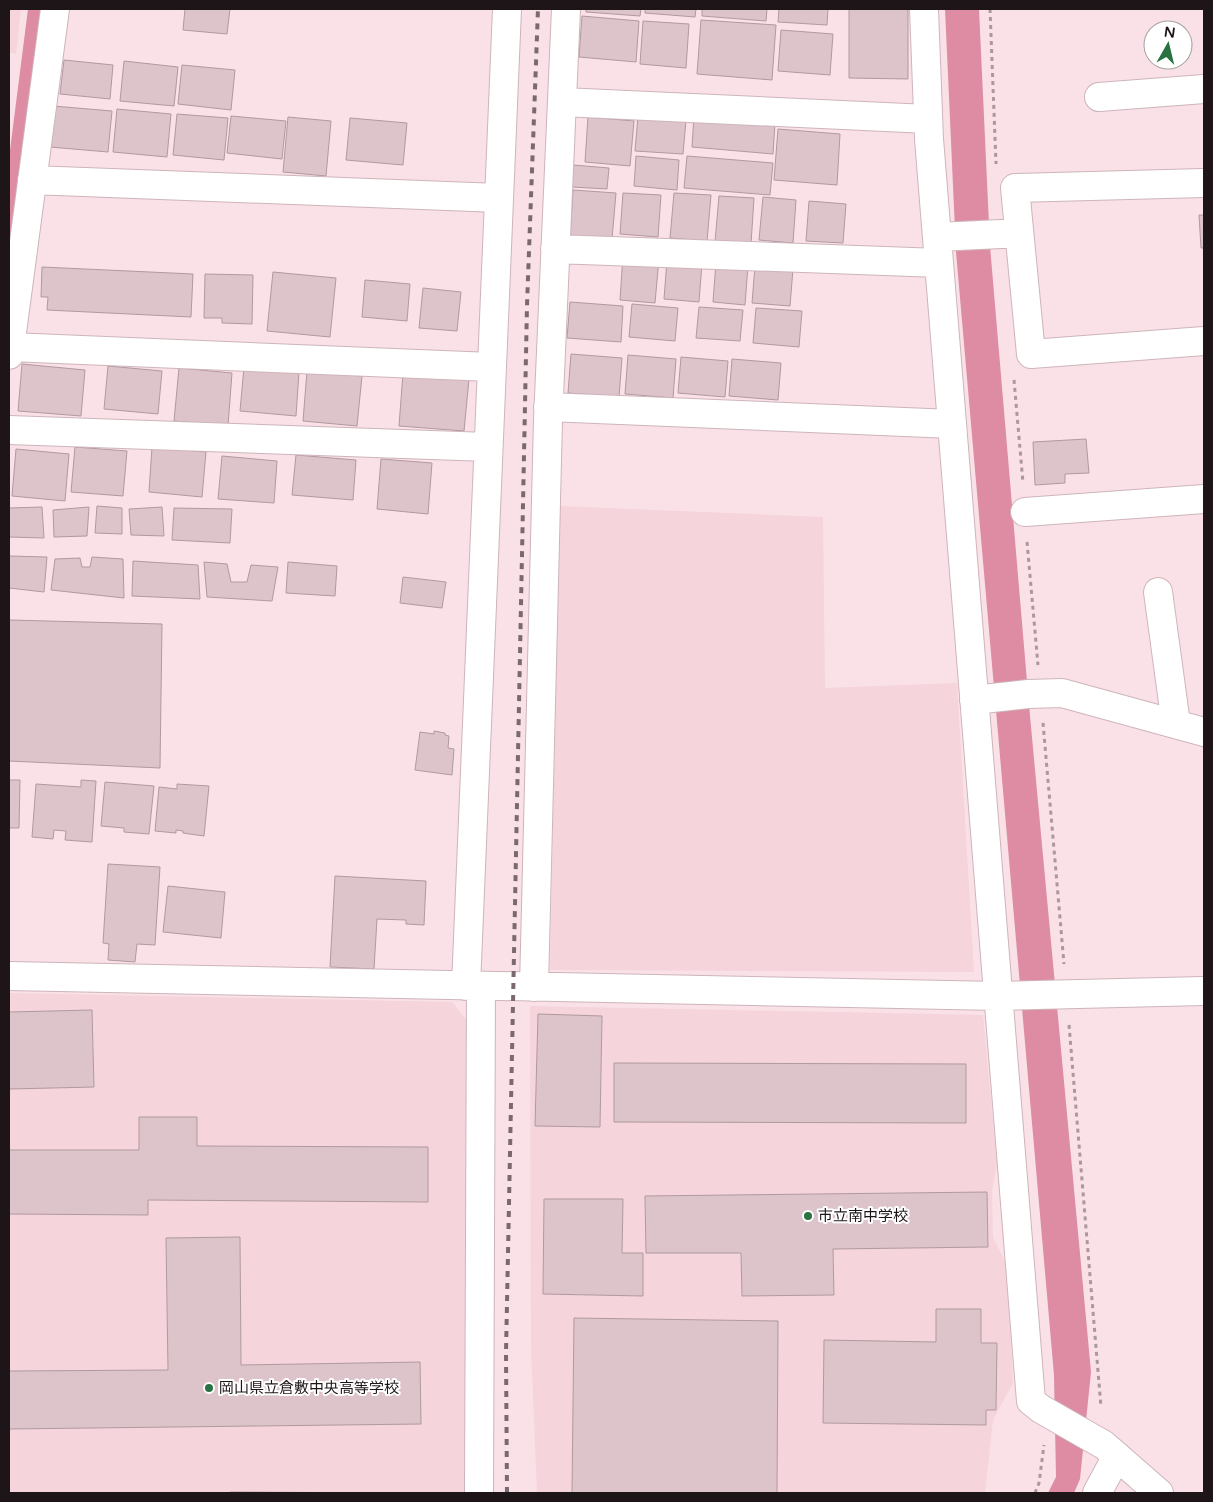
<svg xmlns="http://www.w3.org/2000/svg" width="1213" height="1502" viewBox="0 0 1213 1502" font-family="'Varela Round','Noto Sans JP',sans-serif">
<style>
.built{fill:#f5d4dc;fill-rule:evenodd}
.water{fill:#dd8ca4}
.building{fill:#ddc4ca;stroke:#b0999f}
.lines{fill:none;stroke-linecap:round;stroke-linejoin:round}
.minor-casing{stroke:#cdb5ba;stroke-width:30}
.path{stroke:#ab979c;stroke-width:3;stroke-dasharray:4 4;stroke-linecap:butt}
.minor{stroke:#fff;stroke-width:28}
.rail{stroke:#7a6a6f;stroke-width:4;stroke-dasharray:6 6;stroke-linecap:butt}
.poi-dot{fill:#277240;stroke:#fff;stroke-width:2}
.labels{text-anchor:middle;stroke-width:4;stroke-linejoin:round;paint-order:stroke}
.poi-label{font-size:15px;fill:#1e1518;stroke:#fff;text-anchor:start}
</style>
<rect width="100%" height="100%" fill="#fae1e7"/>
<path class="built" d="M 9,9 L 21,9 L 16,54 L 9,52 Z
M 560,506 L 823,517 L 825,688 L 957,683 L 974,972 L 550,970 Z
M 9,993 L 452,1002 L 471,1025 L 469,1493 L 9,1493 L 9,1429 L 421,1424 L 420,1363 L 241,1365 L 240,1237 L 166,1238 L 168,1370 L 9,1371 L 9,1214 L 148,1215 L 148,1200 L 427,1202 L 427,1147 L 197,1146 L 197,1117 L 139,1150 L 9,1150 L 9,1089 L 94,1086 L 92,1010 L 9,1012 Z
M 530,1006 L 983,1015 L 997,1164 L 992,1191 L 993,1237 L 1007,1266 L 1013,1383 L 993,1420 L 985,1493 L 777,1493 L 778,1321 L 574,1318 L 572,1493 L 537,1493 L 531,1347 ZM 538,1014 L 602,1016 L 600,1127 ZM 614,1063 L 965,1064 L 966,1123 L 614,1122 ZM 987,1193 L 987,1247 L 833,1249 L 834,1295 L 742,1296 L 741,1253 L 646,1253 L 645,1196 ZM 544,1199 L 623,1199 L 622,1253 L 643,1253 L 643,1296 L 543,1294 ZM 936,1309 L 981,1309 L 981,1343 L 997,1344 L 996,1410 L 986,1410 L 986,1425 L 823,1423 L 824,1340 L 936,1342 Z"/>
<path class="water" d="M 28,9 L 41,9 L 9,252 L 9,158 Z
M 945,9 L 979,9 L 990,246 L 1029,705 L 1091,1372 L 1080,1479 L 1074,1493 L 1048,1493 L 1056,1477 L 1054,1375 L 956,252 Z"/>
<path class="building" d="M 185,9 L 230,9 L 227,34 L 183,30 Z
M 586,9 L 641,9 L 640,16 L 586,12 Z
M 645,9 L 696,9 L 695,17 L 645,13 Z
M 702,9 L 767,9 L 766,21 L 702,16 Z
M 779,9 L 828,9 L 827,25 L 778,22 Z
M 849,9 L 908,9 L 908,79 L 849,78 Z
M 582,16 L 639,21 L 636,62 L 579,57 Z
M 701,20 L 776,25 L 772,80 L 697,74 Z
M 643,21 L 689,24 L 686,68 L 640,64 Z
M 781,30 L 833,34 L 830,75 L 778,71 Z
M 64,60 L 113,65 L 110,99 L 60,94 Z
M 124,61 L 178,67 L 174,106 L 120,101 Z
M 182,65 L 235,70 L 231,110 L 178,104 Z
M 53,106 L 112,111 L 108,152 L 50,147 Z
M 117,109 L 171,114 L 167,157 L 113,152 Z
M 177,114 L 228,118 L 224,160 L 173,155 Z
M 694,115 L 775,122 L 773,154 L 692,147 Z
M 231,116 L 286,121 L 282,159 L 227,153 Z
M 638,116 L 686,120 L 683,154 L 635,151 Z
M 288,117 L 331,121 L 326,176 L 283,172 Z
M 588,117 L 634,121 L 630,166 L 585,162 Z
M 350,118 L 407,123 L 403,165 L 346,160 Z
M 778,129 L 840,134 L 837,185 L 774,180 Z
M 636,156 L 679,160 L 677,190 L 634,186 Z
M 687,156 L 773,163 L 770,195 L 684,188 Z
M 573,165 L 609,168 L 607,189 L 572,187 Z
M 573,190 L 616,193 L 612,239 L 570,236 Z
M 623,193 L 661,195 L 658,237 L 620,234 Z
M 674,193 L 711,195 L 707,241 L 670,238 Z
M 719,196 L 754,198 L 751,244 L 715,242 Z
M 763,197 L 796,200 L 793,243 L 759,240 Z
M 809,201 L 846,204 L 843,243 L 806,241 Z
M 1199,215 L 1204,215 L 1204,248 L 1201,248 Z
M 623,255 L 659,258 L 655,303 L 620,300 Z
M 667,260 L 702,263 L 699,302 L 664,299 Z
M 716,262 L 748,265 L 745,305 L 713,302 Z
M 755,266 L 793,269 L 790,306 L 752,303 Z
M 42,267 L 193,274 L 191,317 L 47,310 L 48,297 L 41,297 Z
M 273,272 L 336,278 L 330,337 L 267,331 Z
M 205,274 L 253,275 L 252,324 L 222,323 L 222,318 L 204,318 Z
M 365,280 L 410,284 L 407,321 L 362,317 Z
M 423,288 L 461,292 L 457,331 L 419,328 Z
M 570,302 L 623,306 L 621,342 L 567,338 Z
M 632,304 L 678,308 L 675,341 L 629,337 Z
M 699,307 L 743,310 L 740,341 L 696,338 Z
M 756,308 L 802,311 L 799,347 L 753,343 Z
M 571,354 L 622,358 L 619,397 L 568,393 Z
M 628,355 L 676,359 L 673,398 L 625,394 Z
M 681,357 L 728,361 L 725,397 L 678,393 Z
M 732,359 L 781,363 L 778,400 L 729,396 Z
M 22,364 L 85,370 L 81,416 L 18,411 Z
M 108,366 L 162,371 L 158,414 L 104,409 Z
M 244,367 L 299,372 L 296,416 L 240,411 Z
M 179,368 L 232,373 L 228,426 L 174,421 Z
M 307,371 L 362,376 L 357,426 L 303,421 Z
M 403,373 L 469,379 L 464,431 L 399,426 Z
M 1086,439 L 1089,473 L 1065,474 L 1065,483 L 1035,485 L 1033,442 Z
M 75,447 L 127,451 L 123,496 L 71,492 Z
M 152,447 L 206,452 L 202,497 L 149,492 Z
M 16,449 L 69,454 L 65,501 L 12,496 Z
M 296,455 L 356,460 L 353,500 L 292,495 Z
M 222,456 L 277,461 L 274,503 L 218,499 Z
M 381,459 L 432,463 L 428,514 L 377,509 Z
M 97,506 L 122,508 L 122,534 L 95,533 Z
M 42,507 L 44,538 L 9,537 L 9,508 Z
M 89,507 L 87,536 L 54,537 L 53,510 Z
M 162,507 L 164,536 L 131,535 L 129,509 Z
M 174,508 L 232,509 L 230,543 L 172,540 Z
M 9,556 L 47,557 L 44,592 L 9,588 Z
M 92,557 L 123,559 L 124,598 L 51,590 L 55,559 L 80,558 L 82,567 L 90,567 Z
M 133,561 L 198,565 L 200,599 L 132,596 Z
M 204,562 L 227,564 L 231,582 L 247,582 L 251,565 L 278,567 L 272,601 L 207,597 Z
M 288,562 L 337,566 L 335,596 L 286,593 Z
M 403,577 L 446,582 L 442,608 L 400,603 Z
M 9,620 L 162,624 L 160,768 L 9,761 Z
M 434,731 L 445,733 L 445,735 L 449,736 L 448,748 L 454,749 L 452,775 L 415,770 L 420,732 L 434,734 Z
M 9,780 L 20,780 L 19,828 L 9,828 Z
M 81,780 L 96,781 L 92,842 L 65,840 L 66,831 L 54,830 L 53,839 L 32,837 L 36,784 L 81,787 Z
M 105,782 L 154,786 L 149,834 L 124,832 L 124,828 L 101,826 Z
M 177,784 L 209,786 L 204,836 L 183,833 L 183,831 L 176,830 L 176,833 L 155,831 L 159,787 L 177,789 Z
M 108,864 L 160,867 L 155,945 L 137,944 L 135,962 L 108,960 L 109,944 L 103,943 Z
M 335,876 L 426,881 L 424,925 L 406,924 L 406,920 L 377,919 L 374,969 L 330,967 Z
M 168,886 L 225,892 L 221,938 L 163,932 Z
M 92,1010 L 94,1087 L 9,1089 L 9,1012 Z
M 538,1014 L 602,1016 L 600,1127 L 535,1126 Z
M 614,1063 L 966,1064 L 966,1123 L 614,1122 Z
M 139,1117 L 197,1117 L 197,1146 L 428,1147 L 428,1202 L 148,1200 L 148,1215 L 9,1214 L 9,1150 L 139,1150 Z
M 987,1192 L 988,1247 L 833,1249 L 834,1295 L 742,1296 L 741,1253 L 646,1253 L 645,1196 Z
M 544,1199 L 623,1199 L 622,1253 L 643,1253 L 643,1296 L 543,1294 Z
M 240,1237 L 241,1365 L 420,1362 L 421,1424 L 9,1429 L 9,1371 L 168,1370 L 166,1238 Z
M 936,1309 L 981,1309 L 981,1343 L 997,1343 L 996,1410 L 986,1410 L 986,1425 L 823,1423 L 824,1340 L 936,1342 Z
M 574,1318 L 778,1321 L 777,1493 L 572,1493 Z
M 230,1492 L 413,1493 L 230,1493 Z"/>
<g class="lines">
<defs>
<path id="minor" d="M 924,9 L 929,139 L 1031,1401 L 1041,1409 L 1104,1445 L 1159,1493
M 1099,97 L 1204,89
M 562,102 L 928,119
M 32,180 L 499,198
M 1204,183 L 1015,188 L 1031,354 L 1204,341
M 937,237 L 1001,234 L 1019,234
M 555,249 L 939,263
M 10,347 L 491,367
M 9,355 L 55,9
M 548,407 L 952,424
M 9,430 L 488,447
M 1025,512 L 1204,499
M 1158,592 L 1176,724
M 974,700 L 1028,694 L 1062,693 L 1204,732
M 9,976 L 998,996 L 1204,991
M 466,986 L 507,9
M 534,987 L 548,420 L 566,9
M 479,1493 L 481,986
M 1097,1493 L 1117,1456"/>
</defs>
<use href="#minor" class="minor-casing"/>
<path class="path" d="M 990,9 L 996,164
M 1014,380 L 1023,483
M 1027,542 L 1038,665
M 1043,723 L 1064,964
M 1069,1025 L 1101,1407
M 1035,1493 L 1039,1483 L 1044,1445"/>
<use href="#minor" class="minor"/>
<path class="rail" d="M 507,1493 L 506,1353 L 527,305 L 538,9"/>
</g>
<g class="poi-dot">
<circle cx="808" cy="1216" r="5"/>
<circle cx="209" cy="1388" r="5"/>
</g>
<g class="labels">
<g class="poi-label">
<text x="818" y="1221">市立南中学校</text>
<text x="219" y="1393">岡山県立倉敷中央高等学校</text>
</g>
</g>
<rect width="1213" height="1502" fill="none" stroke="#1e1518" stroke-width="20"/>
<g transform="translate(1168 45) rotate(8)"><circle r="24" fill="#ffffff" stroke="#a5a1a3"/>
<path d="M0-4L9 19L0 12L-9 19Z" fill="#277240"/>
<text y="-8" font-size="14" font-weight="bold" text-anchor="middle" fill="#1e1518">N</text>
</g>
</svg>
